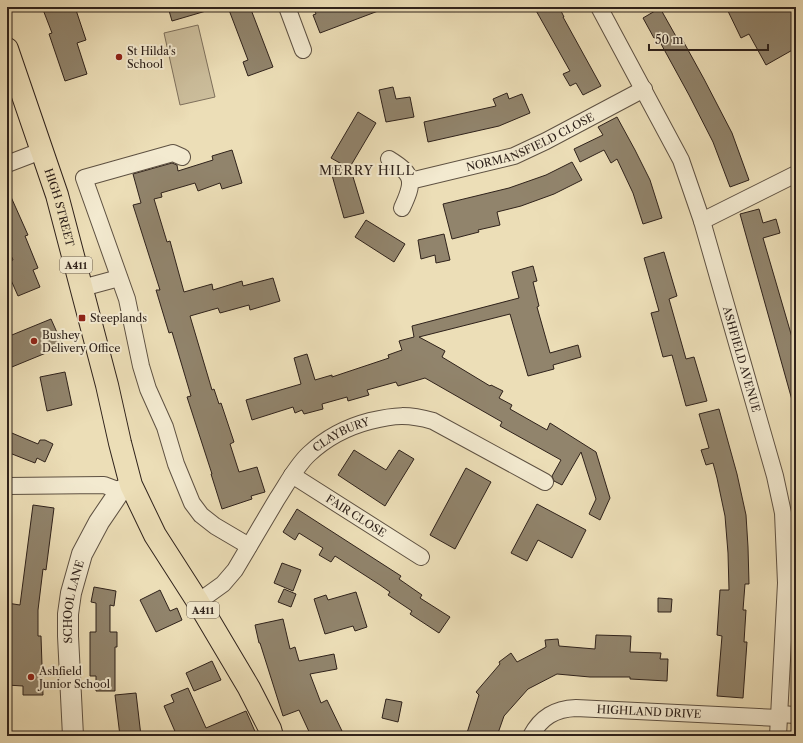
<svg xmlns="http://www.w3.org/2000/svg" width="803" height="743" viewBox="0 0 803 743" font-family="'Libre Caslon Text',serif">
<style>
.green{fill:#ccbe9c;stroke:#7e705c}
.building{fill:#91846c;stroke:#2f221b}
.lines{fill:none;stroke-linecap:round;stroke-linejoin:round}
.minor-casing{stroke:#5e5142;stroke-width:18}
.tertiary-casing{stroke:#5e5142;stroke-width:22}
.primary-casing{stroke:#2f221b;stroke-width:24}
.minor{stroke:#f3ead0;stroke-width:16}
.tertiary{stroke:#f3ead0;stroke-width:20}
.primary{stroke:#ecdeb7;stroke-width:22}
.poi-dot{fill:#8f2418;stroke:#f3ead0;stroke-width:1.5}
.labels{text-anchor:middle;stroke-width:4;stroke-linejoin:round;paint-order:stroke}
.shield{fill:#f3ead0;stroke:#6a5e51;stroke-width:1}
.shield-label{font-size:10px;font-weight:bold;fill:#2f221b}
.poi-label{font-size:11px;fill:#2f221b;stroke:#f3ead0;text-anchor:start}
.street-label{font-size:11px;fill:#2f221b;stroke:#f3ead0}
.quarter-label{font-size:13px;letter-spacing:1px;fill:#2f221b;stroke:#f3ead0}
</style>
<rect width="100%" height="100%" fill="#ecdeb7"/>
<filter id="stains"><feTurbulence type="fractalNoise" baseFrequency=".005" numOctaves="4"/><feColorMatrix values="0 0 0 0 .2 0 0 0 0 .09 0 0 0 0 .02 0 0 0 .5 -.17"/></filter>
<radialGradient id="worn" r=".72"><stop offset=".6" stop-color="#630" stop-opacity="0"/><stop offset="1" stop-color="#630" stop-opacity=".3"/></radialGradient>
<path class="green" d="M 198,25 L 215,97 L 180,105 L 164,33 Z"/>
<path class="building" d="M 42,7 L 75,7 L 86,40 L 77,43 L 87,74 L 65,81 L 49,34 L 52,33 Z
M 168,7 L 205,7 L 206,11 L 172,21 Z
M 236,7 L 250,7 L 273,67 L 248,76 L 243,62 L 248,60 L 229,10 Z
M 313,7 L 385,7 L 386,8 L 320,33 L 313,15 L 316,14 Z
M 534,7 L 559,7 L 564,17 L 563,17 L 601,86 L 583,95 L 576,83 L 570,86 L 563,74 L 570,71 Z
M 726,7 L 796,7 L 796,48 L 766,65 L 749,34 L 741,38 Z
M 660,8 L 678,40 L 682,39 L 704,79 L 732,133 L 749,180 L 730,187 L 713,142 L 689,95 L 660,42 L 657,37 L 654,38 L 643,18 Z
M 393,87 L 396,99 L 410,97 L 414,117 L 386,122 L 379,90 Z
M 507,93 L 509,99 L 522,94 L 530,113 L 499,126 L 428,142 L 424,122 L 496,106 L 493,99 Z
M 358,112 L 376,123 L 350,167 L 364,213 L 344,218 L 330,168 L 347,167 L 331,158 Z
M 617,117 L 635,150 L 650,180 L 662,218 L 643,224 L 633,193 L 617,159 L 611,163 L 604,150 L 580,162 L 574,149 L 603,135 L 598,127 Z
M 232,150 L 242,183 L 222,189 L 220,183 L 198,191 L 195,183 L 161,193 L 162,197 L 154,199 L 167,242 L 170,241 L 184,292 L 212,284 L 213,290 L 242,281 L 243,286 L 273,278 L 280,301 L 250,310 L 249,305 L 220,313 L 218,308 L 190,316 L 212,390 L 214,389 L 219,404 L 221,403 L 234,442 L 230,444 L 239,472 L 257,467 L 265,492 L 251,496 L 252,499 L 222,509 L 211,474 L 212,474 L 187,397 L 191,396 L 172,332 L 169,333 L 156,290 L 160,290 L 133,205 L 141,203 L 133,174 L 172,163 L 177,165 L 178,171 L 213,160 L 212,156 Z
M 572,162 L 582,180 L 554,194 L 521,206 L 497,212 L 500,225 L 478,230 L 479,232 L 452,239 L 443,204 L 509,188 L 546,175 Z
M 7,188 L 28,235 L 25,236 L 38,268 L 33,270 L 40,287 L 18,296 L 7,271 L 7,262 L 13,260 L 7,246 Z
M 759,209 L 763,223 L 776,219 L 780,233 L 763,238 L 796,351 L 796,399 L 792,400 L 740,214 Z
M 366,220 L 405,244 L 394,262 L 355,237 Z
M 444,234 L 450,260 L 436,263 L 435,255 L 421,259 L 418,240 Z
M 664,252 L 677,296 L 669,299 L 686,359 L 694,357 L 707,401 L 686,406 L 672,355 L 663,357 L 651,313 L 659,311 L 644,258 Z
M 533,266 L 537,281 L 533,282 L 539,306 L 537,307 L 550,353 L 578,345 L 581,357 L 553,365 L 554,369 L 528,376 L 510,314 L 419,337 L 445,351 L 442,357 L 490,386 L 491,385 L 503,391 L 499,398 L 512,405 L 510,409 L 547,430 L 550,423 L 596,452 L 610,498 L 600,520 L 589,514 L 596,499 L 581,452 L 562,485 L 554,481 L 552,476 L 561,460 L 500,426 L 502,422 L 425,378 L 398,386 L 396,382 L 367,390 L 369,395 L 348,401 L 347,397 L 322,404 L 323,409 L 304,414 L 302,410 L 295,413 L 293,407 L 252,420 L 246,400 L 301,384 L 294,358 L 307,354 L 315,380 L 332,375 L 332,377 L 389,358 L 388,355 L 402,350 L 399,341 L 414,337 L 412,326 L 519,298 L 512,272 Z
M 51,319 L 63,346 L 7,369 L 7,337 Z
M 65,372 L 72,405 L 47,411 L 40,377 Z
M 719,409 L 737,474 L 746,515 L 748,547 L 749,584 L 745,584 L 743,610 L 746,610 L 744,642 L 747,642 L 743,698 L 717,696 L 722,636 L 717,635 L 720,590 L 729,590 L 728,553 L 725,516 L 717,478 L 713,463 L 706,465 L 701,450 L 709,448 L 699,414 Z
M 7,431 L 38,444 L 40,440 L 45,440 L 53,444 L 45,462 L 37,458 L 35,463 L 7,452 Z
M 354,450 L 386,470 L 399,450 L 414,459 L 385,506 L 338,475 Z
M 466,468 L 491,482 L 455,549 L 430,535 Z
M 537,504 L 586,530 L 572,558 L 538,540 L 527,561 L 511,553 Z
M 33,505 L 54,508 L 46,570 L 43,569 L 38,610 L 38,636 L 41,636 L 43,695 L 23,695 L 23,686 L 7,685 L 7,603 L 20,605 Z
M 297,509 L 401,576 L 399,579 L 422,595 L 420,598 L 450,617 L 439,633 L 410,614 L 412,611 L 388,595 L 390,592 L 380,585 L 335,556 L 331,562 L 319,555 L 323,548 L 299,533 L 295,540 L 283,532 Z
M 282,563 L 301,570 L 293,591 L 274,583 Z
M 94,587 L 116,591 L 114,606 L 110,605 L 110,632 L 117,632 L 117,647 L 115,647 L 115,691 L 96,691 L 96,676 L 90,676 L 90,632 L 96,632 L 96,603 L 91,602 Z
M 284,589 L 296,594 L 291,607 L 278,602 Z
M 160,590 L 170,611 L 177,608 L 182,620 L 156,632 L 140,600 Z
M 356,592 L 367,627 L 355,631 L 353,626 L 325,634 L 314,599 L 326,595 L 328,600 Z
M 658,598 L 672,599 L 671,612 L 658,612 Z
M 283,619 L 290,649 L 295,647 L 299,661 L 334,654 L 337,669 L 310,674 L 321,703 L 327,700 L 342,731 L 331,736 L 311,736 L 299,710 L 283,716 L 260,643 L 259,643 L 255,625 Z
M 596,635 L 631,636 L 630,652 L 661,653 L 660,659 L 668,659 L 667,681 L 630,679 L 630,677 L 590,677 L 557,674 L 528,689 L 504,716 L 497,736 L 466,736 L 479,695 L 476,692 L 500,664 L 499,662 L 511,653 L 517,662 L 546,647 L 545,640 L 558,639 L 559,646 L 595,649 Z
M 212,661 L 221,680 L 194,691 L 186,673 Z
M 188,688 L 206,728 L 246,711 L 257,736 L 177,736 L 164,706 L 174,702 L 171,695 Z
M 136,693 L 141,736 L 120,736 L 115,695 Z
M 386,699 L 402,702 L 398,722 L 382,718 Z"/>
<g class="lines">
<defs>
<g id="minor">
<path d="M 287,7 L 303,50"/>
<path id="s1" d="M 599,7 L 681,160 L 702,221 L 775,476 L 783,513 L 786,583 L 778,736"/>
<path d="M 182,157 L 173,153 L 84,178 L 127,299 L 141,366 L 148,389 L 165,427 L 176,464 L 192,503 L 201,515 L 215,526 L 249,546"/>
<path d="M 389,159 C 415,175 414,182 402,208"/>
<path d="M 7,164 L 41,151"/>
<path id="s2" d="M 410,181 L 514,156 L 546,141 L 644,89"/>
<path d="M 702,221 L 796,174"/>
<path d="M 82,288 L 119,278"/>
<path id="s3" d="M 292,475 L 421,557"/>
<path d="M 7,486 L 104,485 L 120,491"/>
<path id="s4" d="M 198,602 L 223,584 L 235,570 C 249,546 263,523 277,499 C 287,484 296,466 309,454 C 326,438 347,427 370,421 C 395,415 408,414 433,421 L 545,482"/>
<path d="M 779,714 L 796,715"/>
<path id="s5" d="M 531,736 C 541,717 555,709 576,708 L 779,718"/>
</g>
<g id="tertiary">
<path id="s6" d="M 73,736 L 68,636 L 68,614 L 71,593 L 82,554 L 99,522 L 120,491 L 131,485"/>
</g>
<g id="primary">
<path id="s7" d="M 7,49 L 57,195 L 107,385 L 120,443 L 131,485 L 155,535 L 198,602 L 249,688 L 270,729 L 272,736"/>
</g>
</defs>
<use href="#minor" class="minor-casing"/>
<use href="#tertiary" class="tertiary-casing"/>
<use href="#primary" class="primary-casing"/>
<use href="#minor" class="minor"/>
<use href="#tertiary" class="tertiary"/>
<use href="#primary" class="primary"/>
</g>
<g class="poi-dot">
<circle cx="119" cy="57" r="4"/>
<rect x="78" y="314" width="8" height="8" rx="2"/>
<circle cx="34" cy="341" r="4"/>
<circle cx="31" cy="677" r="4"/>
</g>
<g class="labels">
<g class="shield">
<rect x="60" y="257" width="32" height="16" rx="3"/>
<rect x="187" y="602" width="32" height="16" rx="3"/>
</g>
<g class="shield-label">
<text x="76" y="269">A411</text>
<text x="203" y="614">A411</text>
</g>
<g class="poi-label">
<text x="127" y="55">St Hilda's<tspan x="127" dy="13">School</tspan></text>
<text x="90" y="322">Steeplands</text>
<text x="42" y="339">Bushey<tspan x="42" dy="13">Delivery Office</tspan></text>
<text x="39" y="675">Ashfield<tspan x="39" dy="13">Junior School</tspan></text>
</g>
<g class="street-label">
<text dy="4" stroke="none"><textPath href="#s2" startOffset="127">NORMANSFIELD CLOSE</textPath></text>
<text dy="4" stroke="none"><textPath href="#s7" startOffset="167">HIGH STREET</textPath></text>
<text dy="4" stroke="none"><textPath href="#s1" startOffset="382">ASHFIELD AVENUE</textPath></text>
<text dy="4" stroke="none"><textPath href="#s4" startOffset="225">CLAYBURY</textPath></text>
<text dy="4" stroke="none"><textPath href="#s3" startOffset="76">FAIR CLOSE</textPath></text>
<text dy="4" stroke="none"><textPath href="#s6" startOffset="135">SCHOOL LANE</textPath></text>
<text dy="4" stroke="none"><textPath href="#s5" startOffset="129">HIGHLAND DRIVE</textPath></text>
</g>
<g class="quarter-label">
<text x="367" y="175">MERRY HILL</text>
</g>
</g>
<rect width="803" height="743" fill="none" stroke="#ecdeb7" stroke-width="24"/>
<rect x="8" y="8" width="787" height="727" fill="none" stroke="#2f221b" stroke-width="2"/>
<rect x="12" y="12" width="779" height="719" fill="none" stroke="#2f221b"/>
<path d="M649 44v6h119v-6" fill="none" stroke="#2f221b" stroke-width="2"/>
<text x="655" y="44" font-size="12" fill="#2f221b" stroke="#f3ead0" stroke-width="3" paint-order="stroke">50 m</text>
<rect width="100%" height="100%" filter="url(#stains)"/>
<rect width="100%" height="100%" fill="url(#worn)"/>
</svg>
